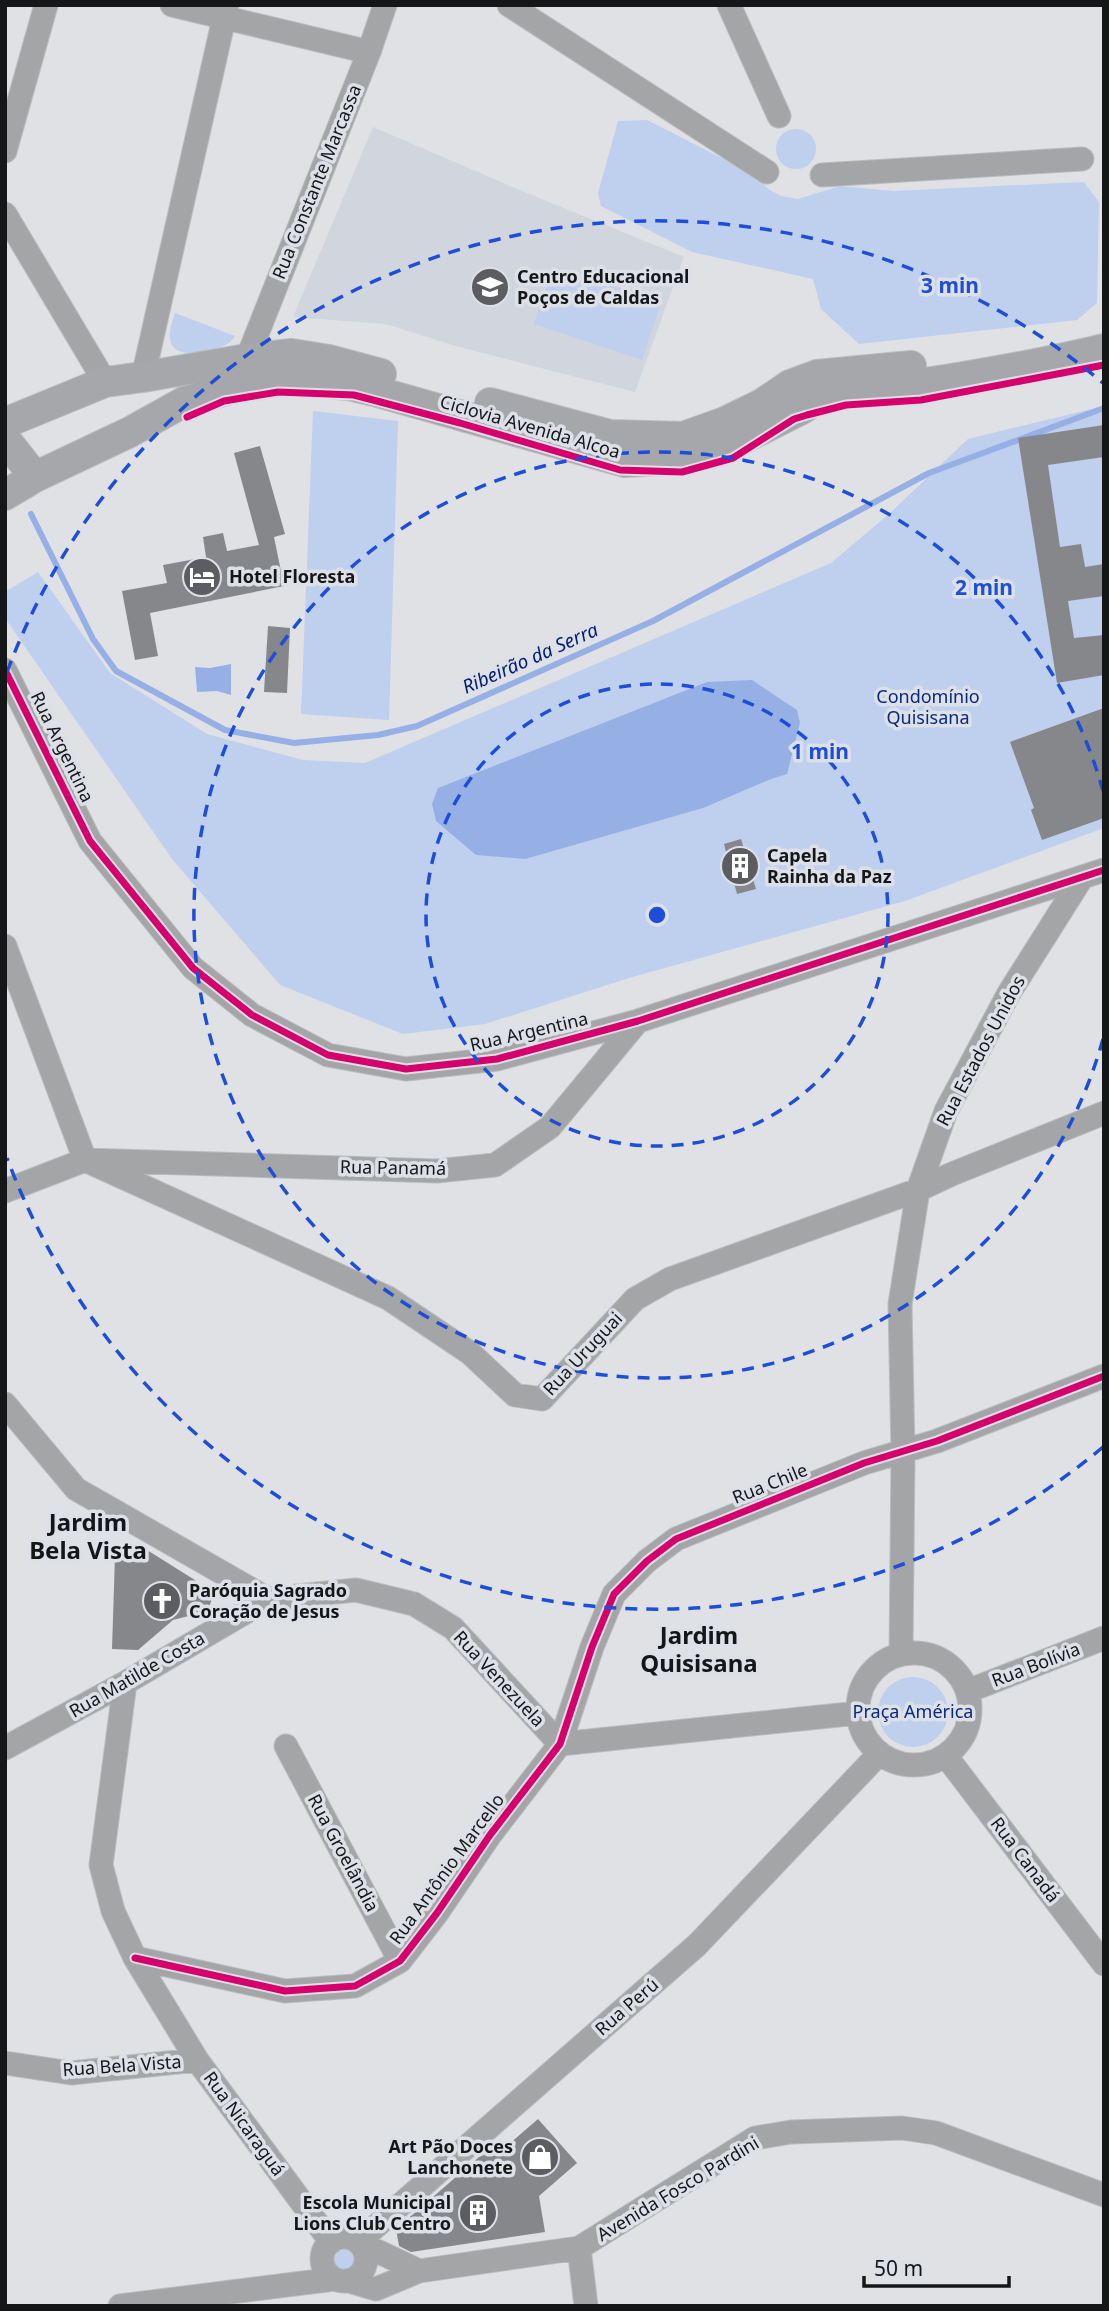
<svg xmlns="http://www.w3.org/2000/svg" width="1109" height="2311" viewBox="0 0 1109 2311" font-family="'Noto Sans',sans-serif">
<style>
.built{fill:#d0d5de}
.green{fill:#bfcfee}
.water{fill:#96b0e5}
.lines{fill:none;stroke-linecap:round;stroke-linejoin:round}
.stream{stroke:#96b0e5;stroke-width:6}
.building{fill:#86878a}
.minor-casing{stroke:#bbbcbf;stroke-width:25}
.major-casing{stroke:#bbbcbf;stroke-width:32}
.minor{stroke:#a3a5a6;stroke-width:23}
.major{stroke:#a6a7aa;stroke-width:30}
.cycleway-casing{stroke:#dde0e7;stroke-width:11}
.cycleway{stroke:#d6006c;stroke-width:7}
.ring{fill:none;stroke:#1d4ed8;stroke-width:3.5;stroke-dasharray:12 9}
.labels{text-anchor:middle;stroke-width:7;stroke-linejoin:round;paint-order:stroke}
.street-label{font-size:18px;fill:#151618;stroke:#dde0e7}
.poi-label{font-size:18px;font-weight:bold;fill:#151618;stroke:#dde0e7;text-anchor:start}
.park-label{font-size:18px;fill:#082a7e;stroke:#dde0e7}
.water-label{font-size:19px;font-style:italic;fill:#011c71;stroke:#dde0e7}
.district-label{font-size:24px;font-weight:bold;fill:#151618;stroke:#dde0e7}
.centre{fill:#1d4ed8;stroke:#dde0e7;stroke-width:3.5}
.ring-label{font-size:21px;text-anchor:middle;font-weight:bold;fill:#1d4ed8;stroke:#dde0e7;stroke-width:7;stroke-linejoin:round;paint-order:stroke}
</style>
<rect width="100%" height="100%" fill="#dfe1e5"/>
<path class="built" d="M 373,127 L 522,191 L 684,257 L 635,392 L 459,347 L 386,324 L 293,317 Z"/>
<path class="green" d="M 647,120 L 757,176 L 768,189 L 781,196 L 798,199 L 840,186 L 893,191 L 1084,182 L 1099,202 L 1097,303 L 1077,320 L 859,344 L 821,309 L 813,279 L 692,252 L 601,206 L 598,193 L 618,121 Z
M776 149a20 20 0 1 1 40 0a20 20 0 1 1-40 0Z
M 553,266 L 661,303 L 642,360 L 534,324 Z
M 175,313 L 235,336 C 228,351 180,361 172,345 C 167,335 172,323 175,313 Z
M 1104,406 L 1104,828 L 905,901 L 629,978 L 485,1024 L 403,1034 L 280,985 L 172,859 L 5,618 L 5,592 L 38,572 L 110,673 L 207,734 L 303,760 L 365,763 L 831,563 L 890,513 L 968,439 Z
M 313,411 L 398,421 L 389,720 L 301,714 Z
M878 1712a35 35 0 1 1 70 0a35 35 0 1 1-70 0Z
M330 2259a14 14 0 1 1 28 0a14 14 0 1 1-28 0Z"/>
<path class="water" d="M 231,664 L 231,695 L 217,691 L 197,692 L 195,667 L 210,668 Z
M 752,680 L 797,710 L 800,723 L 787,774 L 771,779 L 703,808 L 525,859 L 476,855 L 436,821 L 432,804 L 438,788 L 707,682 Z"/>
<g class="lines">
<path class="stream" d="M 31,514 L 93,639 L 116,671 L 225,730 L 294,743 L 378,735 L 417,726 L 653,621 L 929,473 L 1104,408"/>
</g>
<path class="building" d="M 1104,425 L 1104,457 L 1048,465 L 1060,547 L 1081,544 L 1085,567 L 1104,564 L 1104,596 L 1068,601 L 1074,638 L 1104,635 L 1104,675 L 1057,683 L 1018,438 Z
M 260,446 L 285,534 L 274,537 L 284,586 L 150,613 L 158,656 L 135,660 L 122,591 L 167,583 L 163,565 L 206,557 L 203,537 L 223,533 L 227,551 L 259,545 L 234,453 Z
M 268,626 L 290,628 L 287,693 L 264,692 Z
M 1104,708 L 1104,818 L 1042,840 L 1031,810 L 1034,808 L 1010,742 Z
M 741,839 L 756,889 L 737,894 L 724,844 Z
M 139,1545 L 214,1592 L 208,1611 L 173,1620 L 138,1650 L 112,1649 L 115,1556 L 124,1549 Z
M 538,2119 L 577,2163 L 539,2196 L 545,2232 L 411,2252 L 399,2246 L 396,2229 L 494,2144 L 500,2152 Z"/>
<g class="lines">
<defs>
<path id="minor" d="M 172,5 L 369,52
M 509,5 L 767,172
M 729,5 L 779,116
M 5,151 L 46,5
M 822,175 L 1082,159
M 5,214 L 105,382
M 247,359 L 369,52 L 385,5
M 143,377 L 227,5
M 5,670 L 90,841 L 193,968 L 252,1015 L 328,1055 L 406,1069 L 497,1059 L 638,1021 L 1104,870
M 5,946 L 85,1160
M 85,1160 L 388,1298 L 470,1353 L 515,1395 L 542,1399 L 635,1299 L 670,1279 L 918,1190 L 952,1174 L 1104,1113
M 5,1191 L 85,1160 L 437,1171 L 495,1165 L 550,1127 L 638,1021
M 5,1404 L 76,1489 L 268,1599
M858 1709a56 56 0 1 1 112 0a56 56 0 1 1-112 0Z
M 901,1654 L 903,1452 L 900,1304 L 918,1190 L 946,1111 L 1009,993 L 1081,879
M 125,1683 L 101,1865 L 113,1911 L 135,1958 L 197,2060 L 331,2242
M 968,1691 L 1104,1638
M 286,1746 L 400,1961
M 5,1748 L 125,1683 L 268,1599 L 356,1590 L 414,1604 L 453,1628 L 560,1744 L 858,1713
M 946,1756 L 1104,1964
M 135,1958 L 285,1991 L 355,1986 L 400,1961 L 437,1913 L 490,1835 L 560,1744 L 592,1647 L 614,1594 L 647,1561 L 676,1539 L 864,1463 L 937,1441 L 1104,1376
M 5,2063 L 71,2073 L 197,2060
M322 2259a22 22 0 1 1 44 0a22 22 0 1 1-44 0Z
M 579,2248 L 586,2306
M 419,2271 L 579,2248 L 755,2138 L 791,2132 L 902,2128 L 936,2133 L 1104,2195
M 349,2281 L 376,2289 L 419,2271 L 358,2242 L 697,1945 L 879,1754
M 120,2306 L 335,2279"/>
<path id="major" d="M 490,403 L 610,435 L 683,437 L 725,422 L 762,404 L 790,385 L 817,375 L 911,366
M 5,423 L 105,382 L 143,377 L 247,359 L 292,354 L 329,360 L 381,374
M 5,439 L 35,477
M 5,495 L 35,477 L 130,432 L 184,402 L 230,389 L 291,379 L 348,385 L 378,392 L 625,462 L 683,459 L 720,450 L 800,410 L 819,398 C 916,385 1008,372 1104,349"/>
</defs>
<use href="#minor" class="minor-casing"/>
<use href="#major" class="major-casing"/>
<use href="#minor" class="minor"/>
<use href="#major" class="major"/>
<defs>
<path id="cycleway" d="M 187,417 L 224,401 L 278,392 L 354,395 L 460,423 L 620,470 L 682,472 L 733,458 L 794,419 L 807,415 L 846,405 L 921,400 L 1104,365
M 5,670 L 90,841 L 193,968 L 252,1015 L 328,1055 L 406,1069 L 497,1059 L 638,1021 L 1104,870
M 135,1958 L 285,1991 L 355,1986 L 400,1961 L 437,1913 L 490,1835 L 560,1744 L 592,1647 L 614,1594 L 647,1561 L 676,1539 L 864,1463 L 937,1441 L 1104,1376"/>
</defs>
<use href="#cycleway" class="cycleway-casing"/>
<use href="#cycleway" class="cycleway"/>
</g>
<g class="ring">
<circle cx="657" cy="915" r="231"/>
<path d="M1103 1039A463 463 0 1 1 1103 791"/>
<path d="M1103 1447A694 694 0 0 1 7 1158M7 672A694 694 0 0 1 1103 383"/>
</g>
<defs>
<symbol id="school-disc" viewBox="-11 -11 22 22"><circle r="9.5" fill="#5c5d60" stroke="#dde0e7"/><path d="M0-5L7-2L0 1L-7-2ZM-4 1L0 2.5L4 1V4Q0 6-4 4Z" fill="#fff"/></symbol>
<symbol id="hotel-disc" viewBox="-11 -11 22 22"><circle r="9.5" fill="#5c5d60" stroke="#dde0e7"/><path d="M-6-4.5h1.5V1H6V5H4.5V3h-9V5H-6ZM-4 0a1.8 1.8 0 1 1 3.6 0ZM.5 0V-2.5h3Q6-2.5 6 0Z" fill="#fff"/></symbol>
<symbol id="building-disc" viewBox="-11 -11 22 22"><circle r="9.5" fill="#5c5d60" stroke="#dde0e7"/><path d="M-4-6H4V6H1V3H-1V6H-4ZM-2.5-4.3h1.7v1.8h-1.7ZM.8-4.3h1.7v1.8H.8ZM-2.5-1h1.7V.8h-1.7ZM.8-1h1.7V.8H.8Z" fill="#fff"/></symbol>
<symbol id="church-disc" viewBox="-11 -11 22 22"><circle r="9.5" fill="#5c5d60" stroke="#dde0e7"/><path d="M-1.2-6h2.4v3.5h3.3v2.4h-3.3V6h-2.4V-.1h-3.3v-2.4h3.3Z" fill="#fff"/></symbol>
<symbol id="shop-disc" viewBox="-11 -11 22 22"><circle r="9.5" fill="#5c5d60" stroke="#dde0e7"/><path d="M-5-2.5h2.3a2.7 3.5 0 0 1 5.4 0H5L5.5 6h-11ZM-1.5-2.5h3a1.5 2.3 0 0 0-3 0Z" fill="#fff"/></symbol>
</defs>
<g fill-rule="evenodd">
<use href="#school-disc" x="468" y="265" width="44" height="44"/>
<use href="#hotel-disc" x="180" y="555" width="44" height="44"/>
<use href="#building-disc" x="718" y="844" width="44" height="44"/>
<use href="#church-disc" x="140" y="1579" width="44" height="44"/>
<use href="#shop-disc" x="518" y="2135" width="44" height="44"/>
<use href="#building-disc" x="456" y="2191" width="44" height="44"/>
</g>
<g class="labels">
<g class="street-label">
<text transform="translate(317 182) rotate(-68)" y="6">Rua Constante Marcassa</text>
<text transform="translate(530 427) rotate(16)" y="6">Ciclovia Avenida Alcoa</text>
<text transform="translate(62 747) rotate(64)" y="6">Rua Argentina</text>
<text transform="translate(529 1032) rotate(-13)" y="6">Rua Argentina</text>
<text transform="translate(981 1051) rotate(-62)" y="6">Rua Estados Unidos</text>
<text transform="translate(393 1168) rotate(1)" y="6">Rua Panamá</text>
<text transform="translate(583 1354) rotate(-47)" y="6">Rua Uruguai</text>
<text transform="translate(770 1484) rotate(-22)" y="6">Rua Chile</text>
<text transform="translate(1036 1665) rotate(-21)" y="6">Rua Bolívia</text>
<text transform="translate(137 1675) rotate(-30)" y="6">Rua Matilde Costa</text>
<text transform="translate(499 1679) rotate(47)" y="6">Rua Venezuela</text>
<text transform="translate(343 1853) rotate(62)" y="6">Rua Groelândia</text>
<text transform="translate(1025 1860) rotate(53)" y="6">Rua Canadá</text>
<text transform="translate(447 1869) rotate(-54)" y="6">Rua Antônio Marcello</text>
<text transform="translate(627 2007) rotate(-41)" y="6">Rua Perú</text>
<text transform="translate(122 2066) rotate(-4)" y="6">Rua Bela Vista</text>
<text transform="translate(244 2124) rotate(54)" y="6">Rua Nicaraguá</text>
<text transform="translate(678 2189) rotate(-31)" y="6">Avenida Fosco Pardini</text>
</g>
<g class="poi-label">
<text x="517" y="283">Centro Educacional<tspan x="517" dy="21">Poços de Caldas</tspan></text>
<text x="229" y="583">Hotel Floresta</text>
<text x="767" y="862">Capela<tspan x="767" dy="21">Rainha da Paz</tspan></text>
<text x="189" y="1597">Paróquia Sagrado<tspan x="189" dy="21">Coração de Jesus</tspan></text>
<text x="513" y="2153" text-anchor="end">Art Pão Doces<tspan x="513" dy="21">Lanchonete</tspan></text>
<text x="451" y="2209" text-anchor="end">Escola Municipal<tspan x="451" dy="21">Lions Club Centro</tspan></text>
</g>
<g class="park-label">
<text x="928" y="703">Condomínio<tspan x="928" dy="21">Quisisana</tspan></text>
<text x="913" y="1718">Praça América</text>
</g>
<g class="water-label">
<text transform="translate(530 658) rotate(-24)" y="7">Ribeirão da Serra</text>
</g>
<g class="district-label">
<text x="88" y="1531">Jardim<tspan x="88" dy="28">Bela Vista</tspan></text>
<text x="699" y="1644">Jardim<tspan x="699" dy="28">Quisisana</tspan></text>
</g>
</g>
<circle cx="657" cy="915" r="10" class="centre"/>
<g class="ring-label">
<text x="950" y="293">3 min</text>
<text x="984" y="595">2 min</text>
<text x="820" y="759">1 min</text>
</g>
<rect width="1109" height="2311" fill="none" stroke="#151618" stroke-width="14"/>
<path d="M864 2276v10h145v-10" fill="none" stroke="#151618" stroke-width="3.5"/>
<text x="874" y="2276" font-size="21" fill="#151618" stroke="#dde0e7" stroke-width="5" paint-order="stroke">50 m</text>
</svg>
